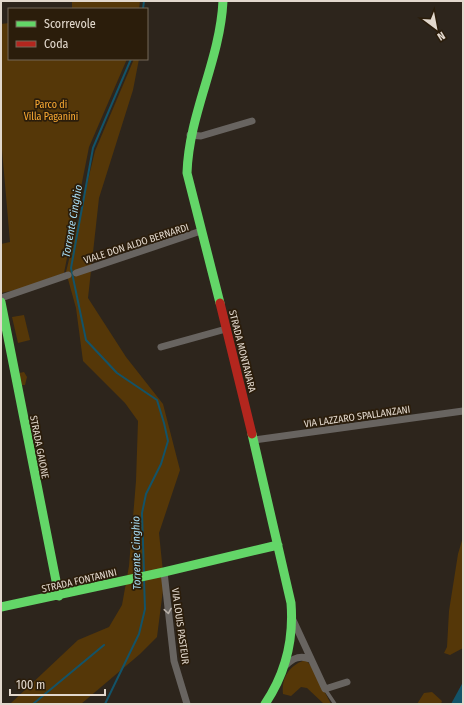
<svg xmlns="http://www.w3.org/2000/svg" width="464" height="705" viewBox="0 0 464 705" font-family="'Fira Sans Condensed',sans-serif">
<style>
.green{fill:#553708}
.water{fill:#135368}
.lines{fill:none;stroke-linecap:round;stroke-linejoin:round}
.stream{stroke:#135368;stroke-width:2}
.lane{stroke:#686460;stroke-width:3.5}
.street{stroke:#686460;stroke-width:7}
.fast{stroke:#63d668;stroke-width:9}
.jam{stroke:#b3261e;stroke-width:9}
.oneway{stroke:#b7afa7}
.labels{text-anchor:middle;stroke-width:3.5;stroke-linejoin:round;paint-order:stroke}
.park-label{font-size:10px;fill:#feac33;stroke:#2b1d0b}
.street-label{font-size:10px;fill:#e2d8cd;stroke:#2b1d0b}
.water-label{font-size:11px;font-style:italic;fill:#a5daf1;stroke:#2b1d0b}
</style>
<rect width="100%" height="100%" fill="#2d251c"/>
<path class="green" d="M 72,1 L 140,1 L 139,9 L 72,9 Z
M 9,23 L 9,59 L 127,59 L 89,147 L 64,273 L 20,289 L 1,293 L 1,244 L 10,242 L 1,138 L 1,24 Z
M 134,59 L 139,59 L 133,90 L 99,198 L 88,298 L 126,357 L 163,404 L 180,470 L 159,533 L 164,582 L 157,637 L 140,654 L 81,704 L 10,704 L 78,640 L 109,627 L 122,605 L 129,566 L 136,481 L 138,421 L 125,403 L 83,361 L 76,308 L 66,272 L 95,151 Z
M 24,315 L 30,340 L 18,343 L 12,317 Z
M 24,372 L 27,377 L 25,385 L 22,385 L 19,373 Z
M 463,537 L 463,648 L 450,655 L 444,653 L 447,647 L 449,611 L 458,554 Z
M 306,660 L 311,666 L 331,704 L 324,704 L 307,688 L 301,687 L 291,696 L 283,694 C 281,678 290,664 306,660 Z
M 432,692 L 442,701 L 441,704 L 417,704 L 424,693 Z"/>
<path class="water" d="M 463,682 L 463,704 L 451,704 Z"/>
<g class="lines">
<path class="stream" d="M 143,9 L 144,1
M 131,59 L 93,148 L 71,268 L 86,340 L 117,373 L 157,400 L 164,423 L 168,441 L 161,464 L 146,494 L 142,513 L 144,573
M 33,704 L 104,645
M 105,704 L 139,634 L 145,609 L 144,579"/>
<path class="lane" d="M 325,689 L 335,704"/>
<path class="street" d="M 190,135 L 201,136 L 252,121
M 76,273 L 201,231
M 1,298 L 68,275
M 161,347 L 226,329
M 254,440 L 463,411
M 164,572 L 174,661 L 187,704
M 293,620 L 325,689 L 347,682
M 286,665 C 293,658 300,655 310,659"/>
<path class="fast" d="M 1,302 L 59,596
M 220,303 L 187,173 C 189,113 220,61 223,1
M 252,434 L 291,603 C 294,641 286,673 265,704
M 1,607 L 164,572 L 278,545"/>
<path class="jam" d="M 220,303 L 252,434"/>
</g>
<defs><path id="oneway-chevron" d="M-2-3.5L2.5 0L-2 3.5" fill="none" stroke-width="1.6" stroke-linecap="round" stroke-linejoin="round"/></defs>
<use class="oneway" href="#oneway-chevron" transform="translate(168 611) rotate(81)"/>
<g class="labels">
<g class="park-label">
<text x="51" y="108">Parco di<tspan x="51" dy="12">Villa Paganini</tspan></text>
</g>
<g class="street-label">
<text transform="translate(136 243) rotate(-18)" y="4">VIALE DON ALDO BERNARDI</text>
<text transform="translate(243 351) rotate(76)" y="4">STRADA MONTANARA</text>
<text transform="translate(357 416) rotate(-8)" y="4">VIA LAZZARO SPALLANZANI</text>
<text transform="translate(40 447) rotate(79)" y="4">STRADA GAIONE</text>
<text transform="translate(79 580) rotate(-13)" y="4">STRADA FONTANINI</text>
<text transform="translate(181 626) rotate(82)" y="4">VIA LOUIS PASTEUR</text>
</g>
<g class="water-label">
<text transform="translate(72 221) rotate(-80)" y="4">Torrente Cinghio</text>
<text transform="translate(136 553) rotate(-91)" y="4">Torrente Cinghio</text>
</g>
</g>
<rect width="464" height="705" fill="none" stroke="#e2d8cd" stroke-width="4"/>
<rect x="8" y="8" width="140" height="52" fill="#2b1d0b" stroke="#746859"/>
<rect x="16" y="21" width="20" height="6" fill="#63d668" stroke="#746859"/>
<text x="44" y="28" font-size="12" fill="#e2d8cd">Scorrevole</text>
<rect x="16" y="41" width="20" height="6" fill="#b3261e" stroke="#746859"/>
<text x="44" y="48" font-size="12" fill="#e2d8cd">Coda</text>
<g transform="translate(436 28) rotate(148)" stroke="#2b1d0b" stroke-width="3" paint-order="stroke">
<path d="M0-3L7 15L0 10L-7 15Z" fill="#e2d8cd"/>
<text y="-6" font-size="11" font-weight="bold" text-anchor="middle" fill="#e2d8cd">N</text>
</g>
<path d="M10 689v6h95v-6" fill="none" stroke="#e2d8cd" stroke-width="2"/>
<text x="16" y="689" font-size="12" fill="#e2d8cd" stroke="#2b1d0b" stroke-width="3" paint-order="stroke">100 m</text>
</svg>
